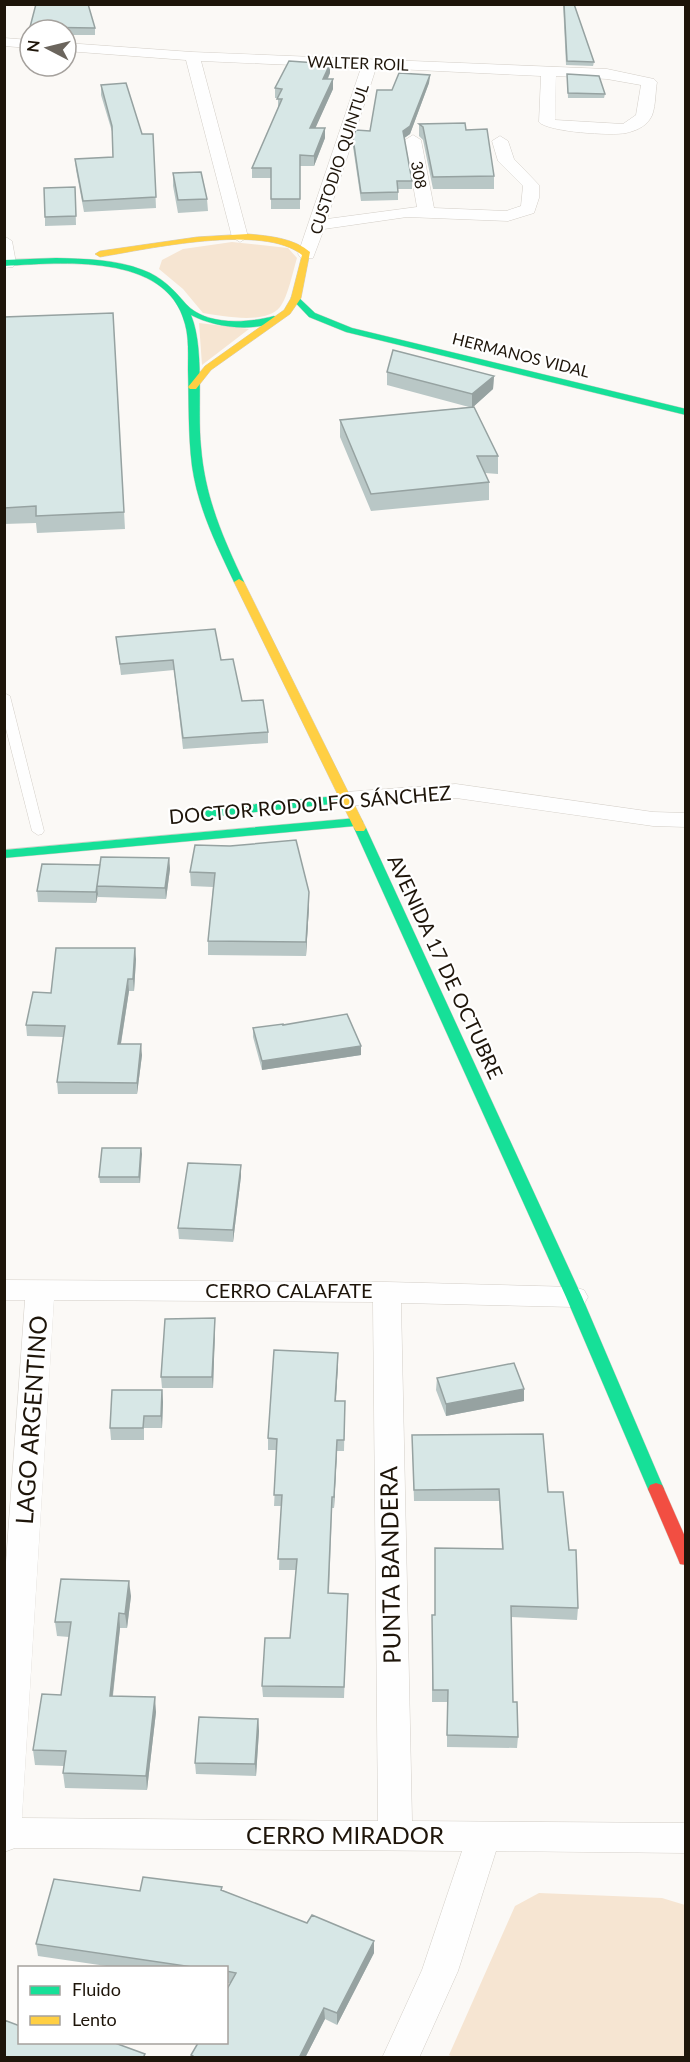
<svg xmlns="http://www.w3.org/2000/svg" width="690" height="2062" viewBox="0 0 690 2062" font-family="Lato,sans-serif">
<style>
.green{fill:#f6e5d2}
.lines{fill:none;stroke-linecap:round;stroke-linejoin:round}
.lane-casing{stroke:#d3cec7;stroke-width:1}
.street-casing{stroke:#d3cec7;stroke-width:1}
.fast-casing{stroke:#d3cec7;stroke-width:1}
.slow-casing{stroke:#d3cec7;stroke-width:1}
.jam-casing{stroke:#d3cec7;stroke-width:1}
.lane{fill:#fefefe;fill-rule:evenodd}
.street{fill:#fefefe;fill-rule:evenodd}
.fast{fill:#16e098;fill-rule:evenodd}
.slow{fill:#ffcf43;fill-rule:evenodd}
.jam{fill:#f24e42;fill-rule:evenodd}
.wall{fill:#b9c7c6}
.shaded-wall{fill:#96a2a1}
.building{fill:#d7e7e6;stroke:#96a2a1;stroke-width:1.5}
.labels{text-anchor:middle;stroke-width:4.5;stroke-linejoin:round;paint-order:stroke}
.far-street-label{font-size:16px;fill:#1e150a;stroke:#fff}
.street-label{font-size:20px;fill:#1e150a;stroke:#fff}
.near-street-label{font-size:24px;fill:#1e150a;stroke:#fff}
</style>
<rect width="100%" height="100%" fill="#fbf9f6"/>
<path class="green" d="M 232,242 L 288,248 L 297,258 C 293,271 288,297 280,307 C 265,325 223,316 203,313 L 183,289 L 159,269 L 162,260 L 183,249 Z
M 199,323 L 249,329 L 202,365 Z
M 539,1893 L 662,1898 L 685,1905 L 685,2057 L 455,2058 L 449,2055 L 515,1906 Z"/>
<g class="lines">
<defs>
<path id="lane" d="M 4,693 L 10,696 L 44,831 L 42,834 L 38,835 L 32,831 L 4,721 Z"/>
<path id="street" d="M 4,38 L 30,40 L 30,48 L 4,46 Z
M 66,43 L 192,52 L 607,69 L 654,79 L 657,82 C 655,92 656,111 650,119 C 645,127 635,131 626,133 C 612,136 548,132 539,122 L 541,76 L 376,68 L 327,219 L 417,207 L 405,140 L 413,135 L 421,140 L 434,208 L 506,211 L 521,206 L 523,186 L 498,161 L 492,141 L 500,136 L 508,141 L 514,159 L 539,185 L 539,198 L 534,213 L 508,221 L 407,217 L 324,229 L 313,258 L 301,258 L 298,254 L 361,68 L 201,61 L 248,237 L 240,242 L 232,237 L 186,60 L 66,51 ZM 556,76 L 607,79 L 641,85 L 636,115 L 623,124 L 555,120 Z
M 4,236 L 12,241 L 16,263 L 13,267 L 4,268 Z
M 456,784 L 653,812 L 686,813 L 686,827 L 653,826 L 456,798 L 346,806 L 338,804 L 335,799 L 338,794 L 346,792 Z
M 4,1280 L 387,1282 L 574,1287 L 584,1290 L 588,1297 L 584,1304 L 574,1307 L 401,1303 L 412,1821 L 686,1823 L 686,1853 L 496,1851 L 458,1971 L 419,2058 L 382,2058 L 422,1970 L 462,1851 L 15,1848 L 4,1852 L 4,1590 L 25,1300 L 4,1300 ZM 54,1300 L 373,1302 L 378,1821 L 22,1818 Z"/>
<path id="fast" d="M 56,258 C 85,259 115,259 143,270 C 162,277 173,289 186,304 C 206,326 248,323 274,316 L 279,319 C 256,334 213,327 191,315 C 205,348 197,410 201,447 C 205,497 223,538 244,582 L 243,584 L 239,585 L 234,582 C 216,544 198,508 192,466 C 188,434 189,402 188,370 C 188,355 189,338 185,324 C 167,252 61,263 4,266 L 4,260 Z
M 296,295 L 315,313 L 352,328 L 686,409 L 686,415 L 346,332 L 309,317 L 291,298 Z
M 346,795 L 350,796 L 352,799 L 350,802 L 208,817 L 202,813 L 208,809 Z
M 357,818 L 361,819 L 363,822 L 361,825 L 366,828 L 582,1297 L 664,1489 L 662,1493 L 656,1495 L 650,1493 L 648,1489 L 566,1297 L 354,828 L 355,826 L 4,858 L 4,850 Z"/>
<path id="slow" d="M 248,234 C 270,236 293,238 310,252 L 301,298 L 290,314 L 211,370 L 196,389 L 190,389 L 188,387 L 205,366 L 284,310 L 291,298 L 302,255 C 264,223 148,249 100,257 L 95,254 L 100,251 L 197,237 Z
M 239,579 L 244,582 L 366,828 L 364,831 L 356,831 L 354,828 L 234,582 Z"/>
<path id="jam" d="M 656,1483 L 662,1485 L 664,1489 L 686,1539 L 686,1565 L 680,1564 L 678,1559 L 648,1489 L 650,1485 Z"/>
</defs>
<use href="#lane" class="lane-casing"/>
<use href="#street" class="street-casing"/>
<use href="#fast" class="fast-casing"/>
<use href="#slow" class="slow-casing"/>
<use href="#jam" class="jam-casing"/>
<use href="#lane" class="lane"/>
<use href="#street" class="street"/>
<use href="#fast" class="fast"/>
<use href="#slow" class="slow"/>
<use href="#jam" class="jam"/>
</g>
<path class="wall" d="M 563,4 L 594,62 L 593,66 L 566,65 Z
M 30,27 L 95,28 L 95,35 L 66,35 L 66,30 L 30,30 Z
M 330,73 L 328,79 L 333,79 L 333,89 L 315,128 L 325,138 L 314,166 L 300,166 L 300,209 L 271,209 L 271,178 L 252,178 L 252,168 L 278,109 L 278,98 L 275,98 L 275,88 Z
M 567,74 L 605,94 L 604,98 L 568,98 Z
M 430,75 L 429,83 L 410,134 L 404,138 L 412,181 L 412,189 L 398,189 L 398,200 L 361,201 L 353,147 L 353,138 L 370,131 L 392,90 Z
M 101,85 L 142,134 L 153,134 L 156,208 L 84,212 L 76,170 L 75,159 L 113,157 L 113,135 L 101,95 Z
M 419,124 L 466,130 L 494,176 L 494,189 L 433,189 L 423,140 L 419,136 Z
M 173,173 L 207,199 L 208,211 L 178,213 L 173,186 Z
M 75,187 L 76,225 L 45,226 L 45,217 Z
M 113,313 L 125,529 L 37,533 L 36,523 L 4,524 L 4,317 Z
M 387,372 L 494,376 L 493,389 L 473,407 L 498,456 L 498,474 L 485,473 L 489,482 L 489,500 L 371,511 L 340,437 L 340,420 L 469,407 L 387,385 Z
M 116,637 L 221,660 L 242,701 L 268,732 L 268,743 L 183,749 L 174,670 L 121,675 Z
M 230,846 L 309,906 L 306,956 L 208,955 L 208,941 L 213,887 L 191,886 L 190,872 Z
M 169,858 L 170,869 L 166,899 L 98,897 L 98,894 L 96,903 L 38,902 L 37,891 L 100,865 Z
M 136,959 L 134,991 L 129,991 L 121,1044 L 142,1055 L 137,1094 L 58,1094 L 57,1082 L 63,1037 L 27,1036 L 26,1025 L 51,993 Z
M 283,1025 L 361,1046 L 361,1055 L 262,1070 L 253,1037 L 253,1028 Z
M 141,1148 L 140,1183 L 100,1183 L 99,1177 Z
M 241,1165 L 241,1176 L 233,1242 L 179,1239 L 178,1228 Z
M 215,1318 L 215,1330 L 213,1388 L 162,1388 L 161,1377 Z
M 338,1364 L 336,1401 L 345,1401 L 344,1451 L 337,1451 L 334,1508 L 332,1508 L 329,1593 L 348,1594 L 344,1698 L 263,1697 L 262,1686 L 290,1638 L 296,1570 L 279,1570 L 281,1506 L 274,1506 L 277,1450 L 268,1450 L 268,1438 Z
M 437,1378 L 524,1389 L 524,1401 L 446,1416 L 436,1390 Z
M 162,1390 L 163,1402 L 162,1428 L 144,1428 L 144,1440 L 111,1440 L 110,1428 Z
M 412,1435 L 548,1492 L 569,1550 L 578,1608 L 577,1620 L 511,1617 L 513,1702 L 518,1737 L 517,1748 L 447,1747 L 447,1702 L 432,1702 L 432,1615 L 435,1615 L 502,1549 L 499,1501 L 414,1501 Z
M 131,1596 L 127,1628 L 120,1628 L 113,1696 L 156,1712 L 147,1790 L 65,1788 L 63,1773 L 64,1766 L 35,1765 L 33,1750 L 61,1695 L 69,1637 L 57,1636 L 55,1622 Z
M 258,1719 L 259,1731 L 256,1776 L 196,1774 L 195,1763 Z
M 222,1887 L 222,1890 L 374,1953 L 337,2025 L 325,2019 L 305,2058 L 196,2058 L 231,1983 L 226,1983 L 226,1968 L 120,1968 L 38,1956 L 36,1944 L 140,1891 Z"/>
<path class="shaded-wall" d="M 330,64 L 330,73 L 323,88 L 323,79 Z
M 430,75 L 429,83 L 410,134 L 403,139 L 403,131 Z
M 333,79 L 333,89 L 311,138 L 310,128 Z
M 325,128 L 325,138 L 314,166 L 314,156 Z
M 494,376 L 493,389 L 472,408 L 472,394 Z
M 169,858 L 170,869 L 166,899 L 165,888 Z
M 100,865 L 97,886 L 98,894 L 96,903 L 96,892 Z
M 309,892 L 309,906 L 306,956 L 306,942 Z
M 135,948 L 136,959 L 134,991 L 133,979 Z
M 128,979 L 129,991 L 119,1055 L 118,1044 Z
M 141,1044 L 142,1055 L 137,1094 L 137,1083 Z
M 361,1046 L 361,1055 L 262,1070 L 262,1061 Z
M 141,1148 L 142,1154 L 140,1183 L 139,1177 Z
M 241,1165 L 241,1176 L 233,1242 L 233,1230 Z
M 215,1318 L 215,1330 L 213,1388 L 212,1377 Z
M 338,1353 L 338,1364 L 335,1412 L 335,1401 Z
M 524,1389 L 524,1401 L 446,1416 L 446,1404 Z
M 162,1390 L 163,1402 L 162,1428 L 161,1416 Z
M 337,1440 L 337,1451 L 334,1508 L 334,1497 Z
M 129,1581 L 131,1596 L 127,1628 L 125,1614 Z
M 119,1613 L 120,1628 L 111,1710 L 110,1696 Z
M 155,1697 L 156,1712 L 147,1790 L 146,1776 Z
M 258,1719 L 259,1731 L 256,1776 L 255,1764 Z
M 374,1941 L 374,1953 L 337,2025 L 337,2013 Z
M 324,2008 L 325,2019 L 305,2058 L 299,2058 Z"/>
<path class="building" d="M 36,4 L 88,4 L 95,28 L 30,27 Z
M 564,4 L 574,4 L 594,62 L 567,61 Z
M 289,61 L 330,64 L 323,79 L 333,79 L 310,128 L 325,128 L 314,156 L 300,155 L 300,199 L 271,199 L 271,168 L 252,168 L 282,99 L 277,99 L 282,89 L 275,88 Z
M 399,73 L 430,75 L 410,126 L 403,131 L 412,181 L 397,181 L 398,192 L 361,193 L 353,138 L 356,130 L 370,131 L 377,90 L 392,90 Z
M 567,74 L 599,76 L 605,94 L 568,93 Z
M 126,83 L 142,134 L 153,134 L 156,197 L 83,201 L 75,159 L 113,157 L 112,126 L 101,85 Z
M 465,123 L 466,130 L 487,129 L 494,176 L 433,177 L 423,127 L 419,124 Z
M 201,172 L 207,199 L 178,200 L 173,173 Z
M 75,187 L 76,216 L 45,217 L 44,188 Z
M 113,313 L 124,512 L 36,516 L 36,506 L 4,508 L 4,317 Z
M 393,350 L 494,376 L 472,394 L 387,372 Z
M 474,407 L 498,456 L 477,456 L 489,482 L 371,494 L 340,420 Z
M 215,629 L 221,660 L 233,659 L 242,701 L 263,700 L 268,732 L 183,738 L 173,660 L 120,664 L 116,637 Z
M 296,840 L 309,892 L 306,942 L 208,941 L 215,873 L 190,872 L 195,845 L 230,846 Z
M 101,857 L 169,858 L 165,888 L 97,886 Z
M 42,864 L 100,865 L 96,892 L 37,891 Z
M 56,948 L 135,948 L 133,979 L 128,979 L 118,1044 L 141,1044 L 137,1083 L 57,1082 L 65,1026 L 26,1025 L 33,992 L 51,993 Z
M 347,1014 L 361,1046 L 262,1061 L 253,1028 L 283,1024 L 283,1025 Z
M 102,1148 L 141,1148 L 139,1177 L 99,1177 Z
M 188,1163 L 241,1165 L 233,1230 L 178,1228 Z
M 215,1318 L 212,1377 L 161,1377 L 165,1319 Z
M 274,1350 L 338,1353 L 335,1401 L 345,1401 L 344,1440 L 337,1440 L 334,1497 L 332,1497 L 328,1593 L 348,1594 L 344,1687 L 262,1686 L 265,1638 L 290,1638 L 297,1559 L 278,1559 L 282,1495 L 274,1495 L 277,1439 L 268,1438 Z
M 514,1363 L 524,1389 L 446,1404 L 437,1378 Z
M 112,1390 L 162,1390 L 161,1416 L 144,1416 L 143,1428 L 110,1428 Z
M 543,1434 L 548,1492 L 563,1492 L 569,1550 L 576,1550 L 578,1608 L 511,1606 L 513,1702 L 517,1702 L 518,1737 L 447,1735 L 448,1690 L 433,1690 L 432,1615 L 435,1615 L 435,1548 L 503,1549 L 499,1489 L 414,1490 L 412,1435 Z
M 61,1579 L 129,1581 L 125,1614 L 119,1613 L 110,1696 L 155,1697 L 146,1776 L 63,1773 L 66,1751 L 33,1750 L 42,1694 L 61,1695 L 71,1622 L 55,1622 Z
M 199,1717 L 258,1719 L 255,1764 L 195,1763 Z
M 143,1877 L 222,1887 L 221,1890 L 307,1923 L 312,1915 L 374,1941 L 337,2013 L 324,2008 L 299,2058 L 196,2058 L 191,2055 L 198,2043 L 226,2043 L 226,1991 L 236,1973 L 226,1971 L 226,1968 L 199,1968 L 36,1944 L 54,1879 L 140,1891 Z
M 4,2020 L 20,2026 L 20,2043 L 115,2043 L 145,2054 L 143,2058 L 4,2058 Z"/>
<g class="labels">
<g class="far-street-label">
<text transform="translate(358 63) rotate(2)" y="6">WALTER ROIL</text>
<text transform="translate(339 159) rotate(-72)" y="6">CUSTODIO QUINTUL</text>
<text transform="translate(419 175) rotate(80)" y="6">308</text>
<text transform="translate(521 355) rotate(14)" y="6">HERMANOS VIDAL</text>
</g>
<g class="street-label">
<text transform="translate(310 805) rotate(-5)" y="7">DOCTOR RODOLFO SÁNCHEZ</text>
<text transform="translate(445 967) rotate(65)" y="7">AVENIDA 17 DE OCTUBRE</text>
<text x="289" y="1298">CERRO CALAFATE</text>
</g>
<g class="near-street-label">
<text transform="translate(32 1420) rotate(-86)" y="8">LAGO ARGENTINO</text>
<text transform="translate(391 1565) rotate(-91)" y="8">PUNTA BANDERA</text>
<text x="345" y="1844">CERRO MIRADOR</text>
</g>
</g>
<rect width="690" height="2062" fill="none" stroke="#1e150a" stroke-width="12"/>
<rect x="18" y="1966" width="210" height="78" fill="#ffffff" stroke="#a5a19d" stroke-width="1.5"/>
<rect x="30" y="1986" width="30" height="9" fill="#16e098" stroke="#a5a19d" stroke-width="1.5"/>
<text x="72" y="1996" font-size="18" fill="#1e150a">Fluido</text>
<rect x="30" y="2016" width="30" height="9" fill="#ffcf43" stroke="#a5a19d" stroke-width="1.5"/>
<text x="72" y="2026" font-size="18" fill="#1e150a">Lento</text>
<g transform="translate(48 48) rotate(277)"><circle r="28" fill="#ffffff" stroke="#a5a19d" stroke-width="1.5"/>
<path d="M0-4.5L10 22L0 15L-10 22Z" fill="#6b655d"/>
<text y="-9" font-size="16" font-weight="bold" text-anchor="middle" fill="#1e150a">N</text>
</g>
</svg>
